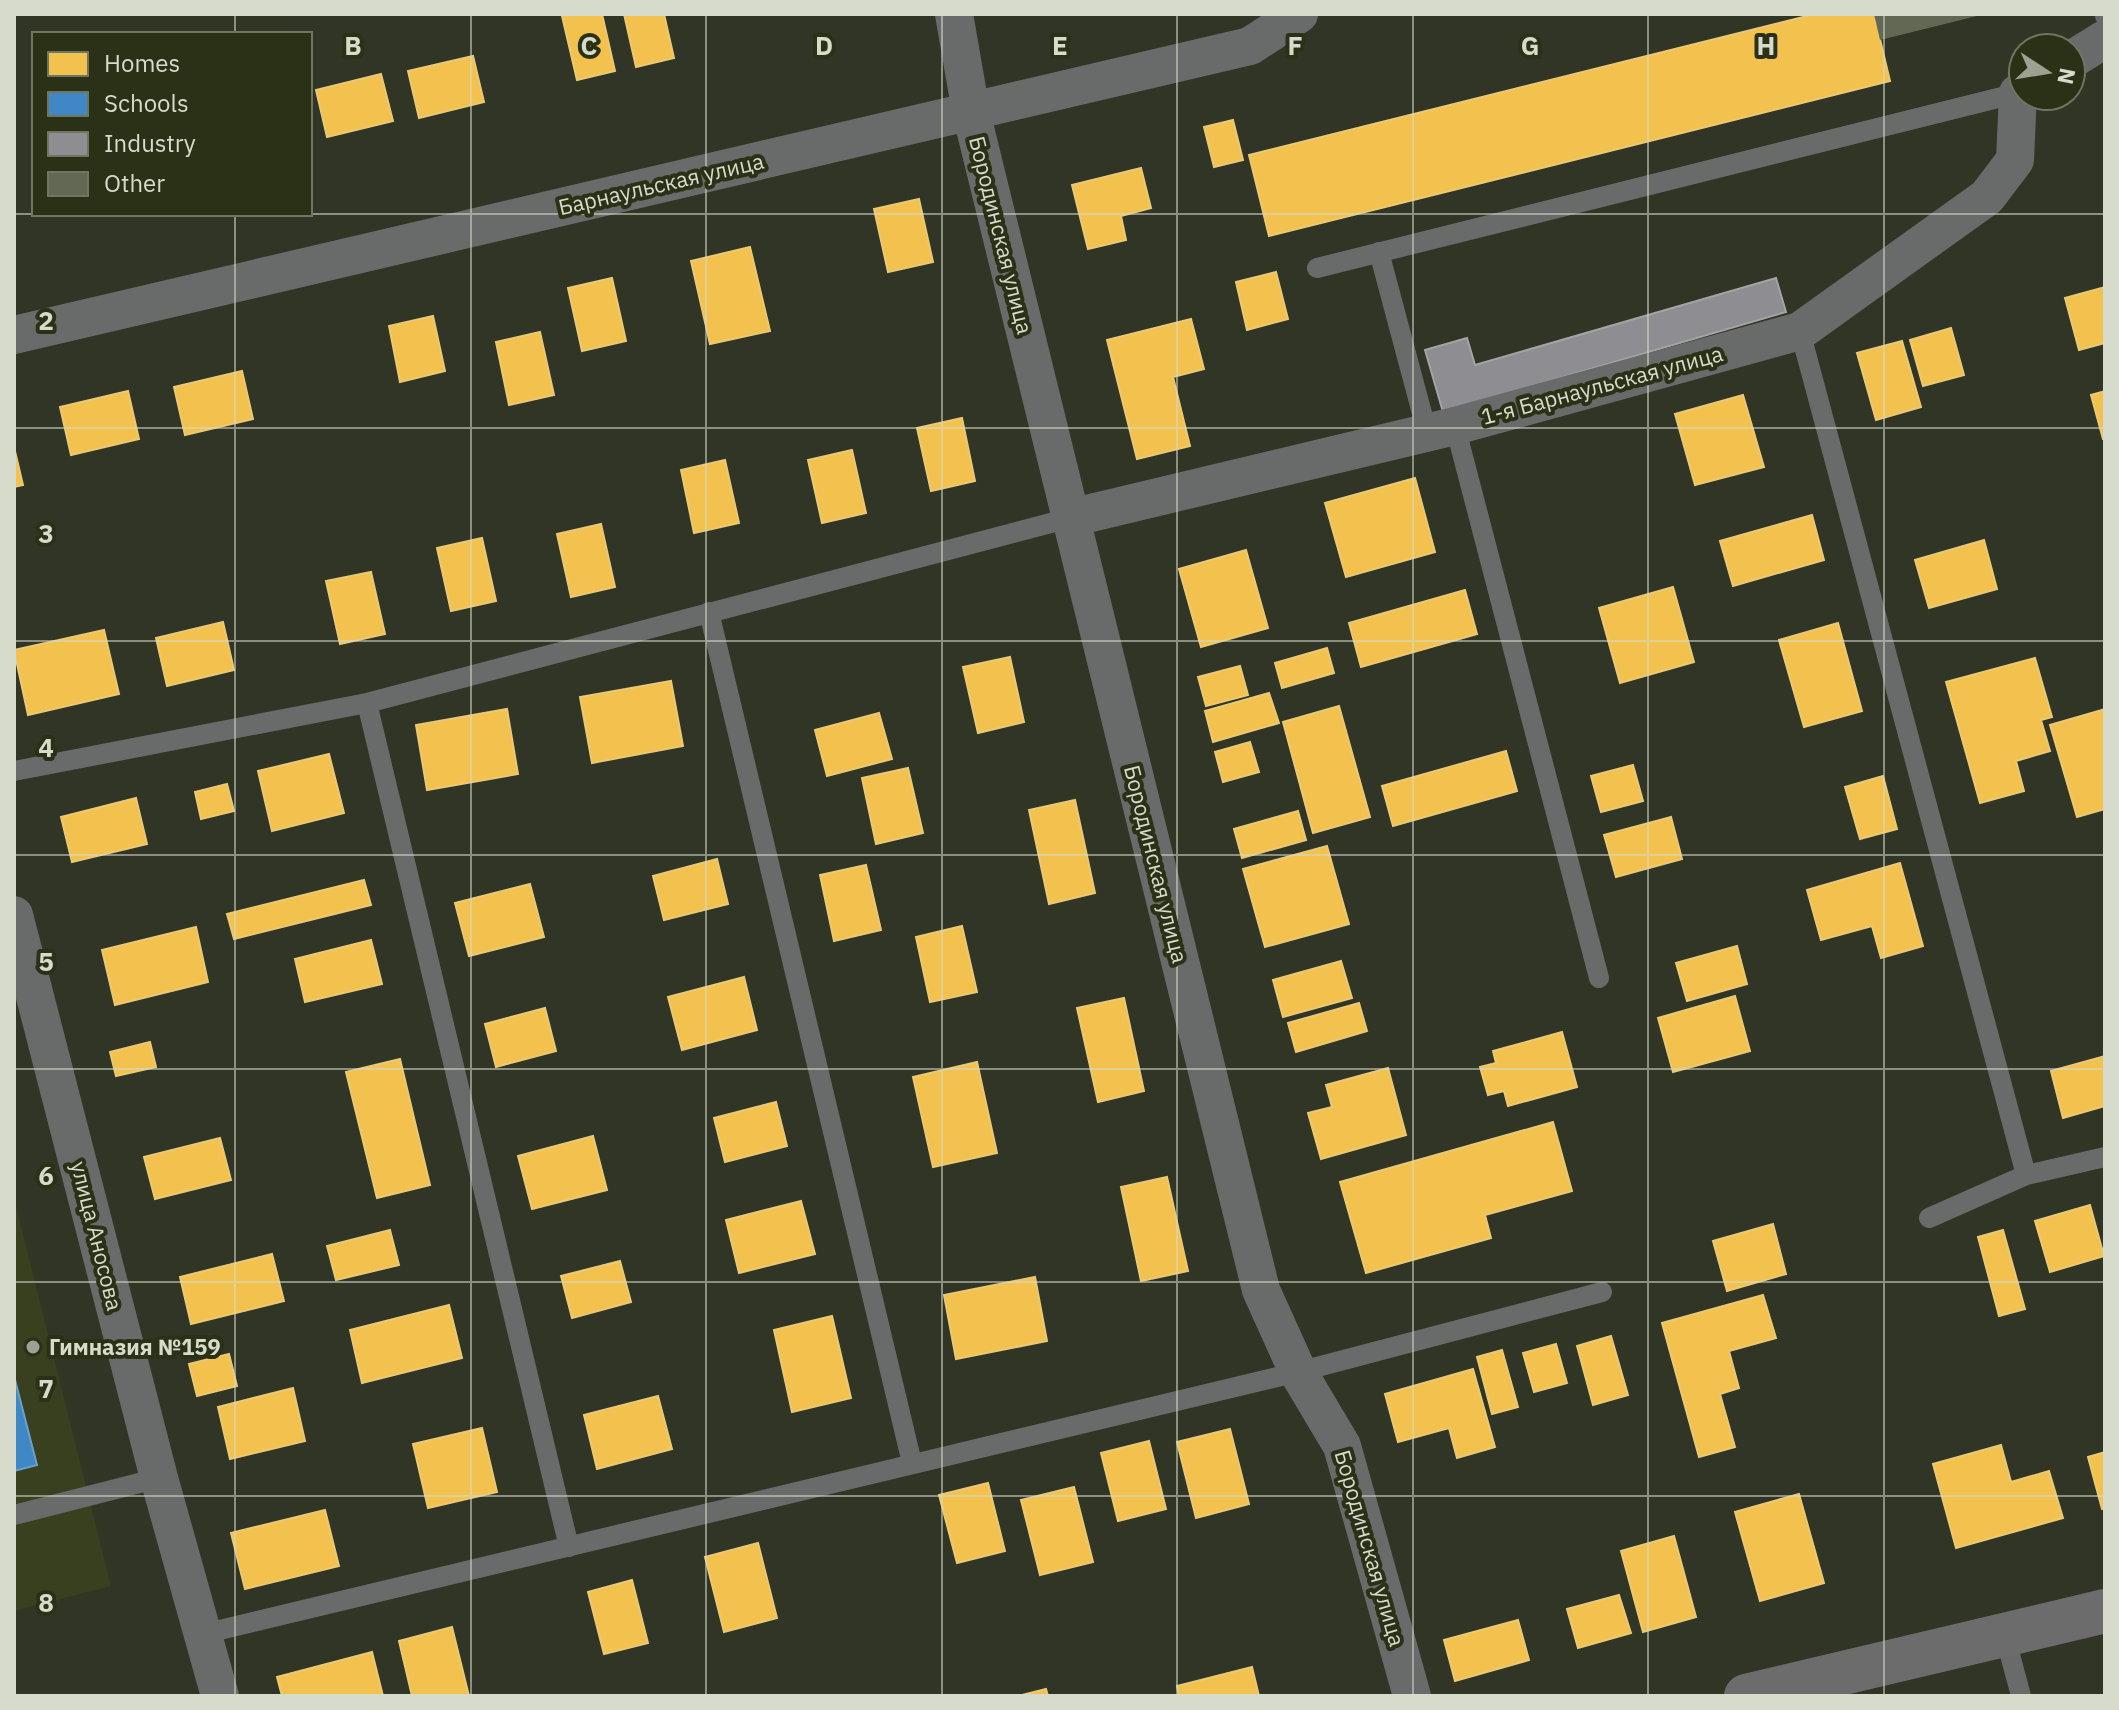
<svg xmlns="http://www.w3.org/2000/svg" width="2119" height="1710" viewBox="0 0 2119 1710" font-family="'IBM Plex Sans',sans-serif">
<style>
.built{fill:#394020}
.homes{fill:#f2c14e;stroke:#eac974;stroke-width:2}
.schools{fill:#3f88c5;stroke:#6ca1c7;stroke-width:2}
.industry{fill:#8d8d92;stroke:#a3a4a3;stroke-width:2}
.building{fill:#636854}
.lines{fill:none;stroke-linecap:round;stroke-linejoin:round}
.lane{stroke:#696b6b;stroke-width:20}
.street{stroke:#696b6b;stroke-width:38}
.secondary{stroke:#6b6c6b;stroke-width:44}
.grid{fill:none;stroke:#d6dbcb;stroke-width:2;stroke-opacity:0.55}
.poi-dot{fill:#9ca191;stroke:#2a3116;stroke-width:3}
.labels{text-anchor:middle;stroke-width:8;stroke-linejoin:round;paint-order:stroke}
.street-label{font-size:22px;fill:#d6dbcb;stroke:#2a3116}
.poi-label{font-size:22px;font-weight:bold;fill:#d6dbcb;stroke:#2a3116;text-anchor:start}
.grid-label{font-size:26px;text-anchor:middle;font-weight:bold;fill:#d6dbcb;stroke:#2a3116;stroke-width:8;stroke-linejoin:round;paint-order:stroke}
</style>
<rect width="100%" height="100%" fill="#313526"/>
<path class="built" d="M 14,1198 L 111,1586 L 14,1611 Z"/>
<path class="homes" d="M 573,14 L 602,14 L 615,71 L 577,80 L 562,16 Z
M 624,14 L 664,14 L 674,58 L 636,67 Z
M 1815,14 L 1874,14 L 1890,81 L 1269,236 L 1249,155 Z
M 473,56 L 484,102 L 419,118 L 408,71 Z
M 381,74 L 393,121 L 327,137 L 316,90 Z
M 1233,120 L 1243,160 L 1214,167 L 1204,127 Z
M 1141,168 L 1151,208 L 1121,216 L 1126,240 L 1088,249 L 1072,185 Z
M 919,199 L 933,262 L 888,272 L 874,209 Z
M 750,247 L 770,331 L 710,344 L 691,261 Z
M 1276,272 L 1288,319 L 1247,330 L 1236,282 Z
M 612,278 L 626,341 L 582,351 L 568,288 Z
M 2105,287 L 2105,343 L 2079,350 L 2065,298 Z
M 433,316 L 445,371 L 400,382 L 389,326 Z
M 1191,319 L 1204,369 L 1173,377 L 1190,446 L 1137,459 L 1107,340 Z
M 1951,328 L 1964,375 L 1923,386 L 1910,340 Z
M 540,332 L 554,395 L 509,405 L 496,342 Z
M 1902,341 L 1921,407 L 1876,420 L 1857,353 Z
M 242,371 L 253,419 L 185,435 L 174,387 Z
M 128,391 L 139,439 L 71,455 L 60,407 Z
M 2105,391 L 2105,439 L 2103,439 L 2091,395 Z
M 1743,395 L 1764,467 L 1695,485 L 1675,414 Z
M 962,418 L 975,481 L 931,491 L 917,428 Z
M 14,447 L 23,485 L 14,487 Z
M 852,450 L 866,513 L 822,523 L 808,460 Z
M 725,460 L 739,523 L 694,533 L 681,470 Z
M 1415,478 L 1435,552 L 1346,577 L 1325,503 Z
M 1812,515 L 1824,560 L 1733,586 L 1720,541 Z
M 601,524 L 615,587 L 571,597 L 557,534 Z
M 482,538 L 496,601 L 451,611 L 437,548 Z
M 1984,540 L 1997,589 L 1929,608 L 1915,560 Z
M 1246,550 L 1268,628 L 1201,647 L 1179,569 Z
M 371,572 L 385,634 L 340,644 L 326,581 Z
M 1673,587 L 1694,662 L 1620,683 L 1599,608 Z
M 1465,590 L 1477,634 L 1361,667 L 1349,623 Z
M 223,622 L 234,670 L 167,686 L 156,638 Z
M 1838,623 L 1862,711 L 1804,727 L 1779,640 Z
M 104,630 L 119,694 L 28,715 L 14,650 Z
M 1327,648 L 1334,673 L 1282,688 L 1275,663 Z
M 1010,657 L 1024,722 L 978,733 L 963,667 Z
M 2035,658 L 2052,717 L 2041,720 L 2050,751 L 2016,761 L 2024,791 L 1980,803 L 1946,682 Z
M 1240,666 L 1248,695 L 1206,706 L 1198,677 Z
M 671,681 L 683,746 L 592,763 L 580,697 Z
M 1269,693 L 1279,723 L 1213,742 L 1205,711 Z
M 1339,706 L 1370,817 L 1313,833 L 1283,722 Z
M 507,709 L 518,774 L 427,790 L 416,725 Z
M 2105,709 L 2105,809 L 2077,817 L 2050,725 Z
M 879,713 L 892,759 L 827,776 L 815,730 Z
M 1250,742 L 1259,772 L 1223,782 L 1215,752 Z
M 1506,751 L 1517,791 L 1393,826 L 1382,786 Z
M 329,754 L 344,813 L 272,831 L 258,771 Z
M 1633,765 L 1643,801 L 1601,812 L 1591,776 Z
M 908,768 L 923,833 L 876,844 L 862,778 Z
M 1883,776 L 1897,829 L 1860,839 L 1845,787 Z
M 227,784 L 234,811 L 201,819 L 195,792 Z
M 136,798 L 147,844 L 72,862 L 61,817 Z
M 1075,800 L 1095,893 L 1049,904 L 1029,810 Z
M 1298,811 L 1306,840 L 1242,858 L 1234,829 Z
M 1671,817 L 1682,859 L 1616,877 L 1604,835 Z
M 1327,846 L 1349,924 L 1265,947 L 1243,869 Z
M 717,859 L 728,904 L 664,920 L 653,876 Z
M 1900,863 L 1923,946 L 1881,958 L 1872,926 L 1821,940 L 1807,890 Z
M 866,865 L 881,930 L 834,941 L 820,875 Z
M 364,880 L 371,905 L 234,939 L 227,914 Z
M 530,884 L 544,937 L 469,956 L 455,903 Z
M 962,926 L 977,992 L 930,1002 L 916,937 Z
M 196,927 L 208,982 L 115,1005 L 102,950 Z
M 371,940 L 382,984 L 305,1002 L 295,959 Z
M 1737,946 L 1747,984 L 1687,1001 L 1676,963 Z
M 1341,961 L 1352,998 L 1283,1017 L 1273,980 Z
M 744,977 L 757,1030 L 682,1050 L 668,997 Z
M 1735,996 L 1750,1051 L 1673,1072 L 1658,1018 Z
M 1124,998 L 1144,1091 L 1098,1102 L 1077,1008 Z
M 1359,1003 L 1367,1031 L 1296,1052 L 1288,1023 Z
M 545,1008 L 556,1051 L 496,1067 L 485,1024 Z
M 1562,1032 L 1577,1087 L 1508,1106 L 1504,1091 L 1488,1095 L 1480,1067 L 1496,1063 L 1493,1051 Z
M 150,1042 L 156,1067 L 116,1076 L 110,1052 Z
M 2105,1056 L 2105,1106 L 2063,1118 L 2051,1071 Z
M 400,1059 L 430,1185 L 377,1198 L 346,1072 Z
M 977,1062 L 997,1153 L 933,1167 L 913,1077 Z
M 1388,1068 L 1406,1135 L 1321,1159 L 1308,1113 L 1332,1107 L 1326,1085 Z
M 776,1102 L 787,1146 L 725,1162 L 714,1118 Z
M 1553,1122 L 1572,1191 L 1485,1215 L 1491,1238 L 1366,1273 L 1340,1182 Z
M 593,1136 L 607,1190 L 532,1209 L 518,1156 Z
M 220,1138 L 231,1180 L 155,1199 L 144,1157 Z
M 1167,1177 L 1188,1271 L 1141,1281 L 1121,1187 Z
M 801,1201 L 815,1254 L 739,1273 L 726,1220 Z
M 2090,1205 L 2104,1256 L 2050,1272 L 2035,1221 Z
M 1773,1224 L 1786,1274 L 1727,1291 L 1713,1241 Z
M 390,1230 L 399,1265 L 336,1280 L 327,1246 Z
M 2003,1230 L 2025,1309 L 1999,1316 L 1978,1237 Z
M 272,1254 L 284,1301 L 191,1324 L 180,1277 Z
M 620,1261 L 631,1302 L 572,1318 L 561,1276 Z
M 1035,1277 L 1047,1341 L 956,1359 L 944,1295 Z
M 1763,1295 L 1776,1338 L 1729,1351 L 1739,1388 L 1720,1394 L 1735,1447 L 1699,1457 L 1662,1323 Z
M 449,1305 L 462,1358 L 362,1383 L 350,1330 Z
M 832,1316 L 851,1398 L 792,1412 L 774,1330 Z
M 1611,1336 L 1628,1395 L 1593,1405 L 1577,1346 Z
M 1556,1344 L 1567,1383 L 1534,1392 L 1523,1353 Z
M 1502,1350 L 1518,1407 L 1492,1414 L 1477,1357 Z
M 229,1354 L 237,1386 L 197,1396 L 189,1364 Z
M 1473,1369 L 1495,1447 L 1457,1458 L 1449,1428 L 1398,1442 L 1385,1394 Z
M 293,1388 L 305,1441 L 230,1459 L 218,1407 Z
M 658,1396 L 672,1449 L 597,1469 L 584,1415 Z
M 482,1428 L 497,1492 L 428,1508 L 413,1444 Z
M 1230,1429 L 1249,1504 L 1196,1518 L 1177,1442 Z
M 1149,1441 L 1166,1509 L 1118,1521 L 1101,1453 Z
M 2001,1445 L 2011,1482 L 2049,1471 L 2063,1518 L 1956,1548 L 1933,1464 Z
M 2105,1452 L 2105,1508 L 2102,1509 L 2088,1457 Z
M 988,1483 L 1005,1551 L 957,1563 L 939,1495 Z
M 1074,1487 L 1093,1562 L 1040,1575 L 1021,1500 Z
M 1799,1494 L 1824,1583 L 1760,1601 L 1735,1512 Z
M 325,1510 L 339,1566 L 245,1589 L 231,1533 Z
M 1674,1536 L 1696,1617 L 1643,1632 L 1621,1551 Z
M 758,1543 L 777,1618 L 724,1632 L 705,1557 Z
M 632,1580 L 648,1643 L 604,1654 L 588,1592 Z
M 1619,1595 L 1631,1633 L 1578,1648 L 1567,1609 Z
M 1518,1620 L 1529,1660 L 1455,1681 L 1444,1640 Z
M 452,1627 L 469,1696 L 412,1696 L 399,1641 Z
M 372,1652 L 383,1696 L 282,1696 L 277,1677 Z
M 1252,1667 L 1259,1696 L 1179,1696 L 1177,1686 Z
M 1046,1689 L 1048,1696 L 1018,1696 Z"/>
<path class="schools" d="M 14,1376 L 37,1465 L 14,1471 Z"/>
<path class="industry" d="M 1776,278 L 1786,312 L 1443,412 L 1425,350 L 1467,338 L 1475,365 Z"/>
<path class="building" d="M 1874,14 L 1981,14 L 1981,15 L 1880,40 Z"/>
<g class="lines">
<path class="lane" d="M 2105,14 L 2105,16
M 1379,252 L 1427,432
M 1317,268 L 2018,93
M 1800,331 L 2026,1175
M 1455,426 L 1599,978
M 709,612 L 912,1463
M 367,703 L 569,1547
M 14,771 L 367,703 L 1070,518
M 1929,1218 L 2026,1175 L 2105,1157
M 14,1515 L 159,1478
M 203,1634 L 1298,1372 L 1602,1292
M 2005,1636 L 2021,1696"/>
<path class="street" d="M 954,14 L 971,112 L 1261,1290 L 1298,1372 L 1342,1446 L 1412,1696
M 2071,60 L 2105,39
M 14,335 L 1250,46 L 1299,14
M 1070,518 L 1455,426 L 1800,331 L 1987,197 L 2015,160 L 2018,93 L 2023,90
M 14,915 L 159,1478 L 220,1696"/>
<path class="secondary" d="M 1746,1696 L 2105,1611"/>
</g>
<path class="grid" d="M 235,14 L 235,34M 471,14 L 471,1696M 706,14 L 706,1696M 942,14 L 942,1696M 1177,14 L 1177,1696M 1413,14 L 1413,1696M 1648,14 L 1648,1696M 1884,14 L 1884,1696M 14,214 L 34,214M 235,214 L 235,1696M 310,214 L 2105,214M 14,428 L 2105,428M 14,641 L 2105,641M 14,855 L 2105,855M 14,1069 L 2105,1069M 14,1282 L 2105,1282M 14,1496 L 2105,1496"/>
<circle class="poi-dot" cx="33" cy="1347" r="8"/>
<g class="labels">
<g class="street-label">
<text transform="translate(661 184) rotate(-13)" y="8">Барнаульская улица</text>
<text transform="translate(1001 235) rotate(76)" y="8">Бородинская улица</text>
<text transform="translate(1602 385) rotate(-15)" y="8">1-я Барнаульская улица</text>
<text transform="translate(1156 864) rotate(76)" y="8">Бородинская улица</text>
<text transform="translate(97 1236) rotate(76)" y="8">улица Аносова</text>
<text transform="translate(1370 1548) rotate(74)" y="8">Бородинская улица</text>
</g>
<g class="poi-label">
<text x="49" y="1355">Гимназия №159</text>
</g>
</g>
<g class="grid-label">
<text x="353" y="55">B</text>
<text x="589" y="55">C</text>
<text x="824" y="55">D</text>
<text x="1060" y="55">E</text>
<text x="1295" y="55">F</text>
<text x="1530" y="55">G</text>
<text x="1766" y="55">H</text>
<text x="46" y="330">2</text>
<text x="46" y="543">3</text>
<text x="46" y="757">4</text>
<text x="46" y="971">5</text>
<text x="46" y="1185">6</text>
<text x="46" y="1398">7</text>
<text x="46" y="1612">8</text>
</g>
<rect width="2119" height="1710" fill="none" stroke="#d6dbcb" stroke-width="32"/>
<rect x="32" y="32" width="280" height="184" fill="#2a3116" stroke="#6f755e" stroke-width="2"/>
<rect x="48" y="52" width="40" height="24" fill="#f2c14e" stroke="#6f755e" stroke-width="2"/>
<text x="104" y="72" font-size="24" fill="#d6dbcb">Homes</text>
<rect x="48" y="92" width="40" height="24" fill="#3f88c5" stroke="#6f755e" stroke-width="2"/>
<text x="104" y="112" font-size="24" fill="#d6dbcb">Schools</text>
<rect x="48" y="132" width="40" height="24" fill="#8d8d92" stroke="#6f755e" stroke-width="2"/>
<text x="104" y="152" font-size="24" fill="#d6dbcb">Industry</text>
<rect x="48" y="172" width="40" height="24" fill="#636854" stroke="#6f755e" stroke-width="2"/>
<text x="104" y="192" font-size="24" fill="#d6dbcb">Other</text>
<g transform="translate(2047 72) rotate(102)"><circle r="38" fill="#2a3116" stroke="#6f755e" stroke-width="2"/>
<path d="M0-6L14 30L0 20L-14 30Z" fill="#9ca191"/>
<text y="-12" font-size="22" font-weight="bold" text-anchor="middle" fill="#d6dbcb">N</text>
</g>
</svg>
